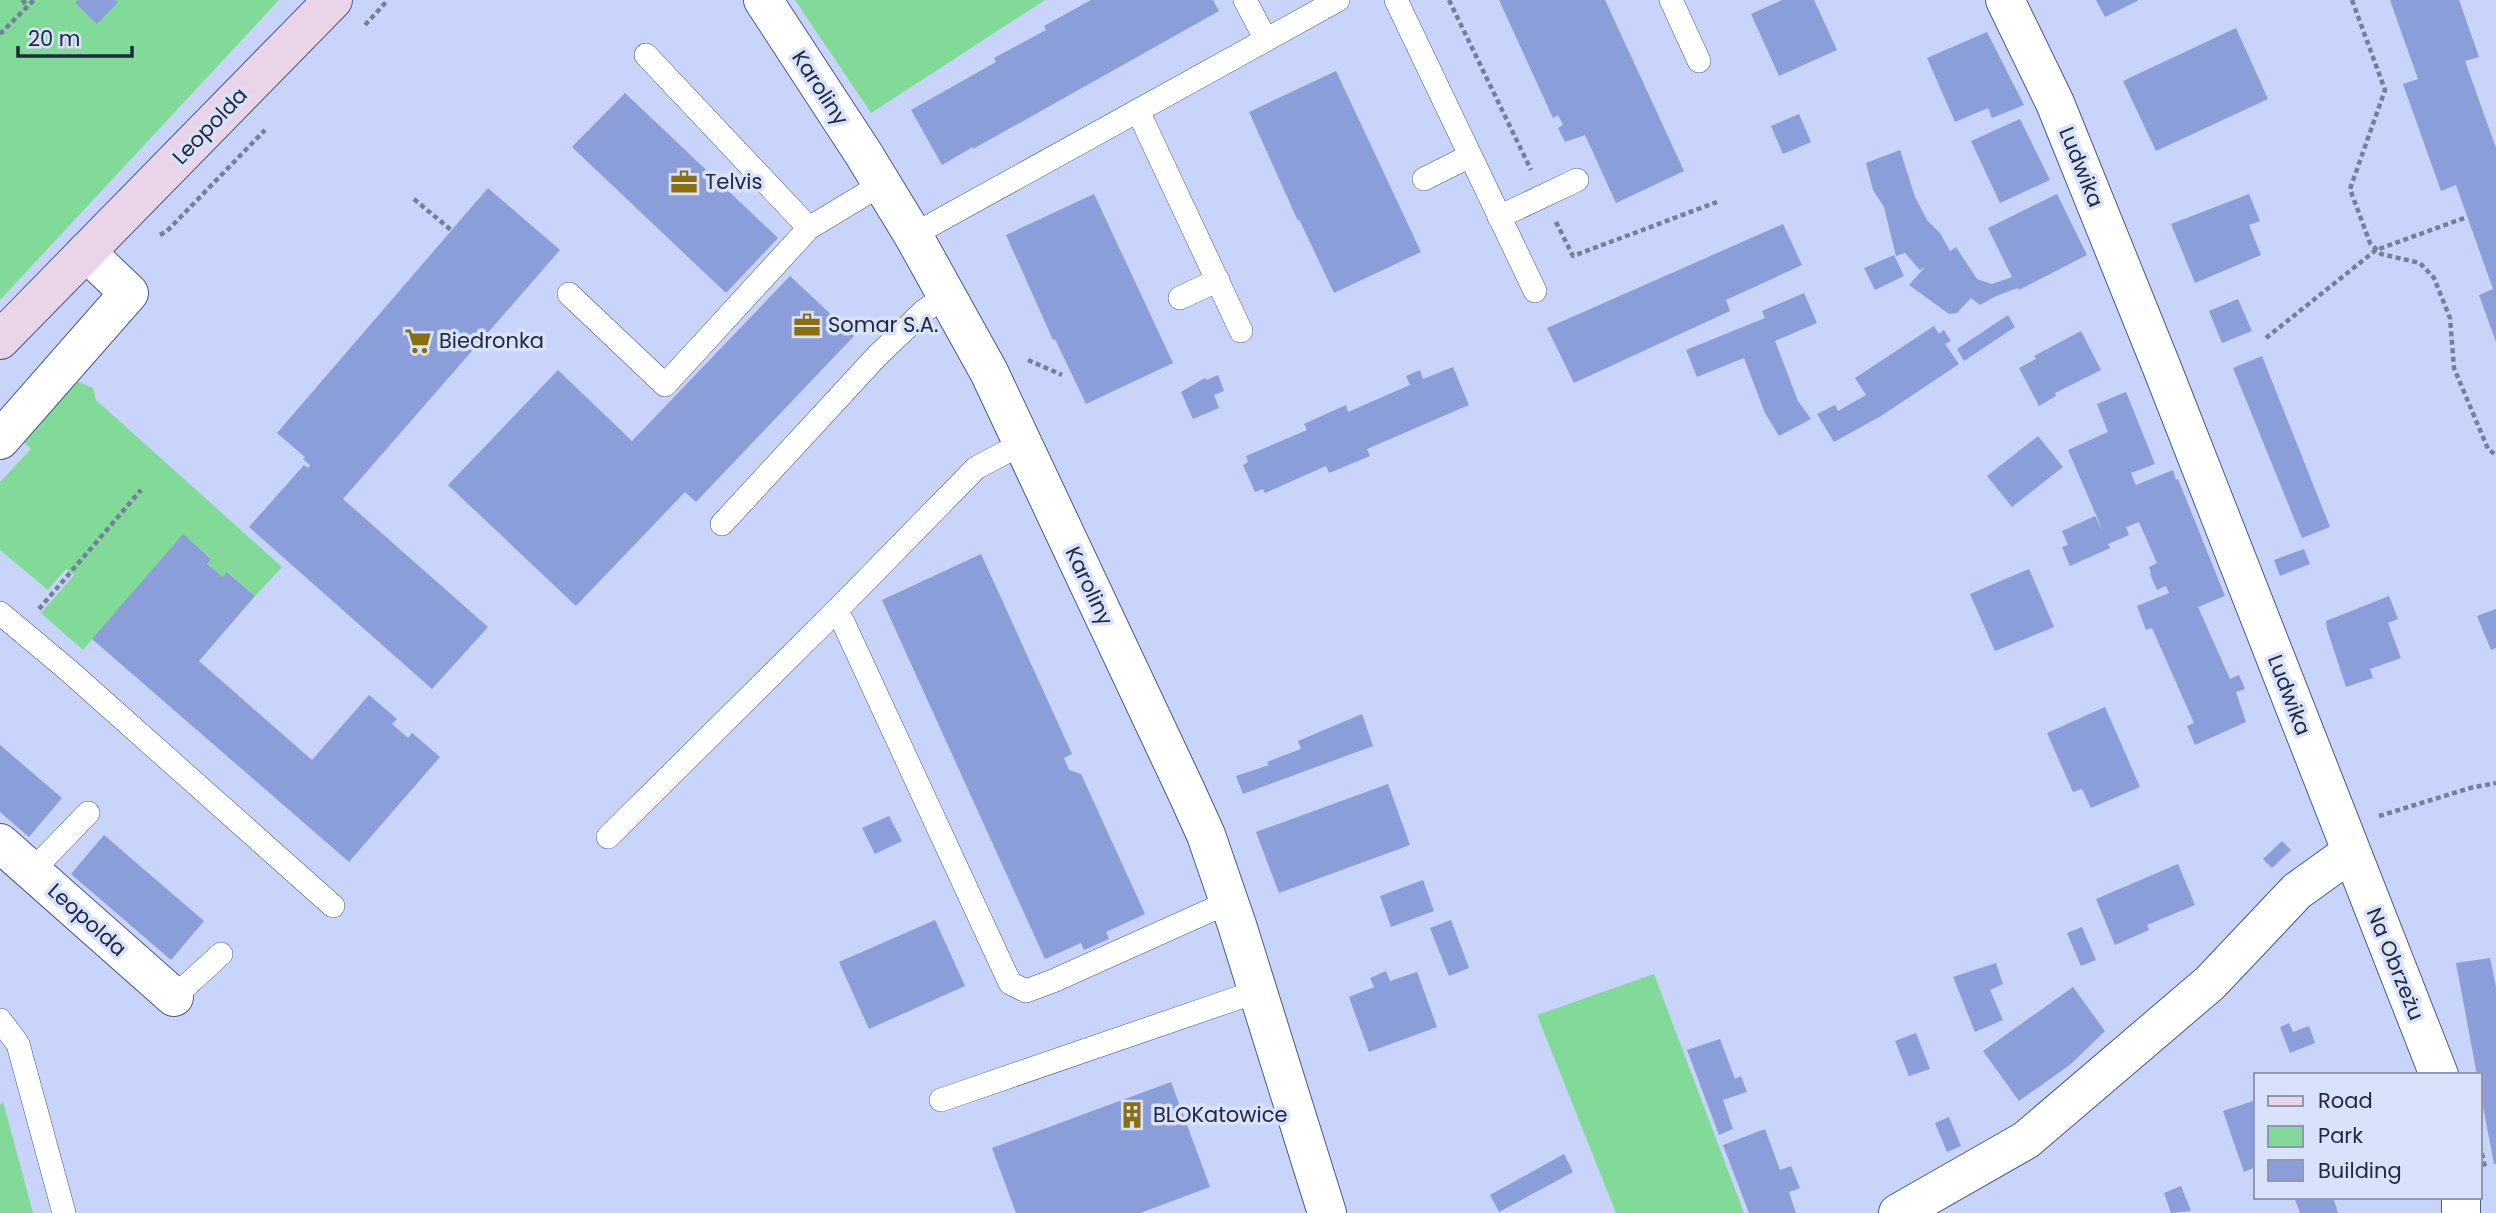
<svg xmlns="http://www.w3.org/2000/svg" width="2496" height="1213" viewBox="0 0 2496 1213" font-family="Poppins,sans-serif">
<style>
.green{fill:#82da99}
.building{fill:#8c9ed9}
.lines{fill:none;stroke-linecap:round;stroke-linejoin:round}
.lane-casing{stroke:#4a598f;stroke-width:24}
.street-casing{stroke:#4a598f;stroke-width:40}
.secondary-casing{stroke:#4a598f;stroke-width:40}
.path{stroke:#747e9d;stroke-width:4.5;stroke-dasharray:5 3.5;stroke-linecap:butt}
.lane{stroke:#fff;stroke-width:23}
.street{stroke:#fff;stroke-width:38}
.secondary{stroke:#e9d5e7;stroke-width:38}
.labels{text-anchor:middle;stroke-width:7;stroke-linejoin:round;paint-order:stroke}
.street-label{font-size:21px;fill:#222941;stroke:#d9e2fb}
.poi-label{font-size:21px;fill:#222941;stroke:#d9e2fb;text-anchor:start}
</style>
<rect width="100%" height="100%" fill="#c8d4fa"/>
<path class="green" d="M 0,0 L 279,0 L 0,300 Z
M 795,0 L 1045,0 L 871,113 Z
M 72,379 L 93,388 L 96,400 L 282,567 L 255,596 L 228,572 L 223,577 L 207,564 L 211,558 L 183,535 L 83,650 L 41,613 L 74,575 L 66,569 L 48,590 L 0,550 L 0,482 L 31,449 L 19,437 Z
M 1654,974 L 1744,1213 L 1616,1213 L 1537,1015 Z
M 3,1101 L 33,1213 L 0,1213 L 0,1105 Z"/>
<path class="building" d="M 78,0 L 115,0 L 118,2 L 97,24 L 75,3 Z
M 1091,0 L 1213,0 L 1219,11 L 973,149 L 973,147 L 942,165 L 911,110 L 996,62 L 994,58 L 1046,30 L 1044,26 Z
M 1499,0 L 1605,0 L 1684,171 L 1616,203 L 1585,135 L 1565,142 L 1558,128 L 1563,125 L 1558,115 L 1553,118 Z
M 1782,0 L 1814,0 L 1837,50 L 1779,76 L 1751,14 Z
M 2096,0 L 2139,0 L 2105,17 Z
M 2390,0 L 2459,0 L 2479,57 L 2465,61 L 2496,148 L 2496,342 L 2479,295 L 2493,289 L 2456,185 L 2441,191 L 2403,84 L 2418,79 Z
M 2236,28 L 2268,99 L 2156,151 L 2123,81 Z
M 1987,32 L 2024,105 L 1992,118 L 1988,108 L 1955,122 L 1927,58 Z
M 1336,71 L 1421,252 L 1334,293 L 1299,219 L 1298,221 L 1249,112 Z
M 625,93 L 778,238 L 726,293 L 572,147 Z
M 1799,114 L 1811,142 L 1783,154 L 1771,126 Z
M 2020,119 L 2050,180 L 2000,203 L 1971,141 Z
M 1900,150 L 1915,197 L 1927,220 L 1940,233 L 1950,251 L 1956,247 L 1977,279 L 1992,284 L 2012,277 L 1988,228 L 2057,194 L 2087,255 L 2019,290 L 2018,288 L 1996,296 L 1980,305 L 1971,298 L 1957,313 L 1949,314 L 1909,285 L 1925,267 L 1920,270 L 1905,253 L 1896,256 L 1884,207 L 1873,190 L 1866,163 Z
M 488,188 L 560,250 L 343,499 L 488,627 L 432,689 L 249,527 L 304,465 L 308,468 L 310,465 L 303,459 L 305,457 L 277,433 Z
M 1094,194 L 1173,363 L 1086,404 L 1055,339 L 1053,340 L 1006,235 Z
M 2249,194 L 2260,221 L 2249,225 L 2261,255 L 2195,283 L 2171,224 Z
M 1783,224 L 1802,265 L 1726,300 L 1730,311 L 1574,383 L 1547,328 Z
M 1894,255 L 1904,276 L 1875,290 L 1864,268 Z
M 790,276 L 854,336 L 696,502 L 685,492 L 576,606 L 448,485 L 558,370 L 632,441 Z
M 1804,293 L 1817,323 L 1775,341 L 1798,401 L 1811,419 L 1779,436 L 1765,413 L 1744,358 L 1697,377 L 1686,350 L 1765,318 L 1762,311 Z
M 2238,299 L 2252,331 L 2222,343 L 2209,311 Z
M 2008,315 L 2015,327 L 1964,361 L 1957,349 Z
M 1934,326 L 1939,334 L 1944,330 L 1951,341 L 1945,344 L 1959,364 L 1881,416 L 1834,442 L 1817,414 L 1835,405 L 1838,411 L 1866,395 L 1855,378 Z
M 2081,331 L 2101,370 L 2055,393 L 2056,396 L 2039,406 L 2019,368 L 2036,359 L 2034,356 Z
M 2262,356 L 2330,527 L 2302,538 L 2233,368 Z
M 1453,367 L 1469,405 L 1367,449 L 1370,456 L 1329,473 L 1326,466 L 1265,493 L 1263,489 L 1255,492 L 1243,465 L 1248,462 L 1246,456 L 1307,430 L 1304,424 L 1346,405 L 1348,412 L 1410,385 L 1406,376 L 1420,370 L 1423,379 Z
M 1218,375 L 1224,391 L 1214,395 L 1219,408 L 1193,419 L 1181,392 L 1205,378 L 1207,380 Z
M 2126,392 L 2155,464 L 2131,473 L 2136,485 L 2173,470 L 2176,480 L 2178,479 L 2225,596 L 2198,607 L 2230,679 L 2239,675 L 2245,689 L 2236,692 L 2246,722 L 2195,745 L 2187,726 L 2194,723 L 2152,628 L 2146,630 L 2137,606 L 2169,593 L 2166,586 L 2157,590 L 2150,574 L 2151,573 L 2149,567 L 2157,563 L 2139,522 L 2126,527 L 2129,535 L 2108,544 L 2110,548 L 2070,566 L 2062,547 L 2068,545 L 2062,531 L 2095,516 L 2103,531 L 2068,450 L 2108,432 L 2097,404 Z
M 2038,436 L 2063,467 L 2012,507 L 1987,476 Z
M 183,534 L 211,559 L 207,564 L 223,577 L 227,572 L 255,596 L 199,661 L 312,760 L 369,695 L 397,719 L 392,724 L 408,738 L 412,733 L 440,757 L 349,862 L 92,639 Z
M 2304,549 L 2310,564 L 2280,576 L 2274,560 Z
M 981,554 L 1072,754 L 1064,758 L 1069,770 L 1081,774 L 1145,914 L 1106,932 L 1109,939 L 1084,950 L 1081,943 L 1045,959 L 882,600 Z
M 2029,569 L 2054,627 L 1995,651 L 1970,594 Z
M 2389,596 L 2398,619 L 2388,623 L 2401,658 L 2370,669 L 2373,678 L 2346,687 L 2327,629 L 2326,621 Z
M 2496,609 L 2496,648 L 2491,650 L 2477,616 Z
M 2105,707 L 2140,787 L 2091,808 L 2082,789 L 2073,792 L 2047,733 Z
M 1362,714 L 1373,746 L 1243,794 L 1236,776 L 1269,765 L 1267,762 L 1301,749 L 1298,741 Z
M 0,745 L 62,798 L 29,837 L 0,812 Z
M 1388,784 L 1410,845 L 1279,893 L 1256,832 Z
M 889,816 L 902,841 L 875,854 L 862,828 Z
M 104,835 L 204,921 L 171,960 L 71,874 Z
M 2282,841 L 2291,850 L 2272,868 L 2263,859 Z
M 2178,864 L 2195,905 L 2147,925 L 2149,930 L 2115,945 L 2096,899 Z
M 1423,880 L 1434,911 L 1391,927 L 1380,896 Z
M 935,920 L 965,986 L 869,1029 L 839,962 Z
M 1451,920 L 1469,968 L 1449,976 L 1430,928 Z
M 2082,927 L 2096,960 L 2081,966 L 2067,933 Z
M 2490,958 L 2496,987 L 2496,1164 L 2494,1164 L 2480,1091 L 2480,1075 L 2477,1075 L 2456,963 Z
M 1996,963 L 2003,984 L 1990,990 L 2003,1020 L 1975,1032 L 1953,977 Z
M 1386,971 L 1390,981 L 1417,972 L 1437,1027 L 1369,1052 L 1349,997 L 1374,987 L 1370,978 Z
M 2073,987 L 2105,1031 L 2071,1064 L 2019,1101 L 1983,1051 Z
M 2289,1023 L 2293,1032 L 2309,1026 L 2315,1043 L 2290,1053 L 2280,1027 Z
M 1916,1033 L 1930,1069 L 1909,1076 L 1895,1041 Z
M 1720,1039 L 1735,1079 L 1741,1076 L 1747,1092 L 1723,1100 L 1733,1129 L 1719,1135 L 1687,1050 Z
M 1171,1082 L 1210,1187 L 1140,1213 L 1016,1213 L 992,1148 Z
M 2256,1100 L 2256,1167 L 2244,1172 L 2223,1111 Z
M 1949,1117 L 1961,1146 L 1947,1152 L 1935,1123 Z
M 1765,1129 L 1780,1170 L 1791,1166 L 1800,1188 L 1789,1192 L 1796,1213 L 1749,1213 L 1723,1145 Z
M 1564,1154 L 1573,1172 L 1499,1212 L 1490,1195 Z
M 2181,1186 L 2191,1211 L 2171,1213 L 2164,1193 Z
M 2294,1197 L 2333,1197 L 2338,1213 L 2300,1213 Z"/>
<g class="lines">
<defs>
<path id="lane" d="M 1245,0 L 1266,40
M 1396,0 L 1535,291
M 1671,0 L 1699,61
M 646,55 L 809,228
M 1138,111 L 1241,331
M 1424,179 L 1470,156
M 1499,217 L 1577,180
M 913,235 L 1338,0
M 569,294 L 665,385 L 809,228 L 882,184
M 1180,298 L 1218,280
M 722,524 L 877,356 L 925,310 L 946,297
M 0,613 L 68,670 L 333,906
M 834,613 L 843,622 L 1010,983 L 1026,991 L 1053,981 L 1229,902
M 608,837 L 834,613 L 976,468 L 1023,443
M 32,871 L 88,813
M 174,997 L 221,954
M 0,1020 L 18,1044 L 64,1213
M 941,1100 L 1258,991"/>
<path id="street" d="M 763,0 L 863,153 L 913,235 L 989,372 L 1187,793 L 1206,835 L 1237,925 L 1327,1213
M 2005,0 L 2055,103 L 2162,368 L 2439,1075
M 0,440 L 129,293 L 86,252
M 0,843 L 174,997
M 2461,1197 L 2461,1213
M 1898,1213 L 2026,1140 L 2210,983 L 2297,891 L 2350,853"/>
<path id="secondary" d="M 0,340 L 333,0"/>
</defs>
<use href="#lane" class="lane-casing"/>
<use href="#street" class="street-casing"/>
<use href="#secondary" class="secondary-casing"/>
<path class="path" d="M 22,0 L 28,6
M 1449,0 L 1531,170
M 2352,0 L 2385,90 L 2350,189 L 2370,243 L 2381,254 L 2420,263 L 2434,278 L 2450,318 L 2454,368 L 2488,449 L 2496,455
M 365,25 L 388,0
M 0,34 L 34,0
M 414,199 L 451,230
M 1556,222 L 1573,256 L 1717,202
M 160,235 L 167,231 L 265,130
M 2266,338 L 2376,250 L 2467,217
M 1028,360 L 1062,375
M 39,609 L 141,490
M 2379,816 L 2470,788 L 2496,783
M 2480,1145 L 2485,1167"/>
<use href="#lane" class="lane"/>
<use href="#street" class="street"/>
<use href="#secondary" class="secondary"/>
</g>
<defs>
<symbol id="office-bare" viewBox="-9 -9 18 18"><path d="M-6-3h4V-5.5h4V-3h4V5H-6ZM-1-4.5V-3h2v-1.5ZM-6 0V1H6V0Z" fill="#8a6f10" stroke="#d9e2fb" stroke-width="2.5" paint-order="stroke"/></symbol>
<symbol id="supermarket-bare" viewBox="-9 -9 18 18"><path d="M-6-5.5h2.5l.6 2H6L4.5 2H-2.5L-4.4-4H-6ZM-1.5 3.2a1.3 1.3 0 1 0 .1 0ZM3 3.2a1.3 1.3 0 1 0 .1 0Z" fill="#8a6f10" stroke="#d9e2fb" stroke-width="2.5" paint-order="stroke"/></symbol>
<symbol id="building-bare" viewBox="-9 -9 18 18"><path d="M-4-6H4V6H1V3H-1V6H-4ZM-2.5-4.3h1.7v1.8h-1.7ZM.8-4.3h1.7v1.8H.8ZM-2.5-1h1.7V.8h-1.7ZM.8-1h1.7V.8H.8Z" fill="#8a6f10" stroke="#d9e2fb" stroke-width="2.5" paint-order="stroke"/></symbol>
</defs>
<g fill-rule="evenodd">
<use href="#office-bare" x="665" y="163" width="38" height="38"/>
<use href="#office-bare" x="788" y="306" width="38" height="38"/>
<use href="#supermarket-bare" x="399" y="322" width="38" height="38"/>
<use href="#building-bare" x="1113" y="1096" width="38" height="38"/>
</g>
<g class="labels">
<g class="street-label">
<text transform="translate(820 88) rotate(57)" y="7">Karoliny</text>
<text transform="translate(210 126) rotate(-46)" y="7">Leopolda</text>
<text transform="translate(2081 167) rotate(68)" y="7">Ludwika</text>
<text transform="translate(1089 586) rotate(65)" y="7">Karoliny</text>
<text transform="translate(2289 695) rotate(69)" y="7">Ludwika</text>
<text transform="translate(87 920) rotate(42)" y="7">Leopolda</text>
<text transform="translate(2395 964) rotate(68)" y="7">Na Obrzeżu</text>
</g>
<g class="poi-label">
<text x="705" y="189">Telvis</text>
<text x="828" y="332">Somar S.A.</text>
<text x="439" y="348">Biedronka</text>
<text x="1153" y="1122">BLOKatowice</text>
</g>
</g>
<rect x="2254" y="1073" width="228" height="126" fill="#d9e2fb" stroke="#9098b1" stroke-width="2"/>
<rect x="2268" y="1096" width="35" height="10" fill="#e9d5e7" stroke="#9098b1" stroke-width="2"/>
<text x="2318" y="1108" font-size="21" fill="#222941">Road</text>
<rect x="2268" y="1126" width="35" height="21" fill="#82da99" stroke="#9098b1" stroke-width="2"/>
<text x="2318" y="1143" font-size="21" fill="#222941">Park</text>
<rect x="2268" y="1160" width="35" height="21" fill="#8c9ed9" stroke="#9098b1" stroke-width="2"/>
<text x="2318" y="1178" font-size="21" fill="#222941">Building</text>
<path d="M18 46v10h114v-10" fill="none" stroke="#222941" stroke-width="3.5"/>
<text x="28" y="46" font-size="21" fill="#222941" stroke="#d9e2fb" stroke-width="5" paint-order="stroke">20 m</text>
</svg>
